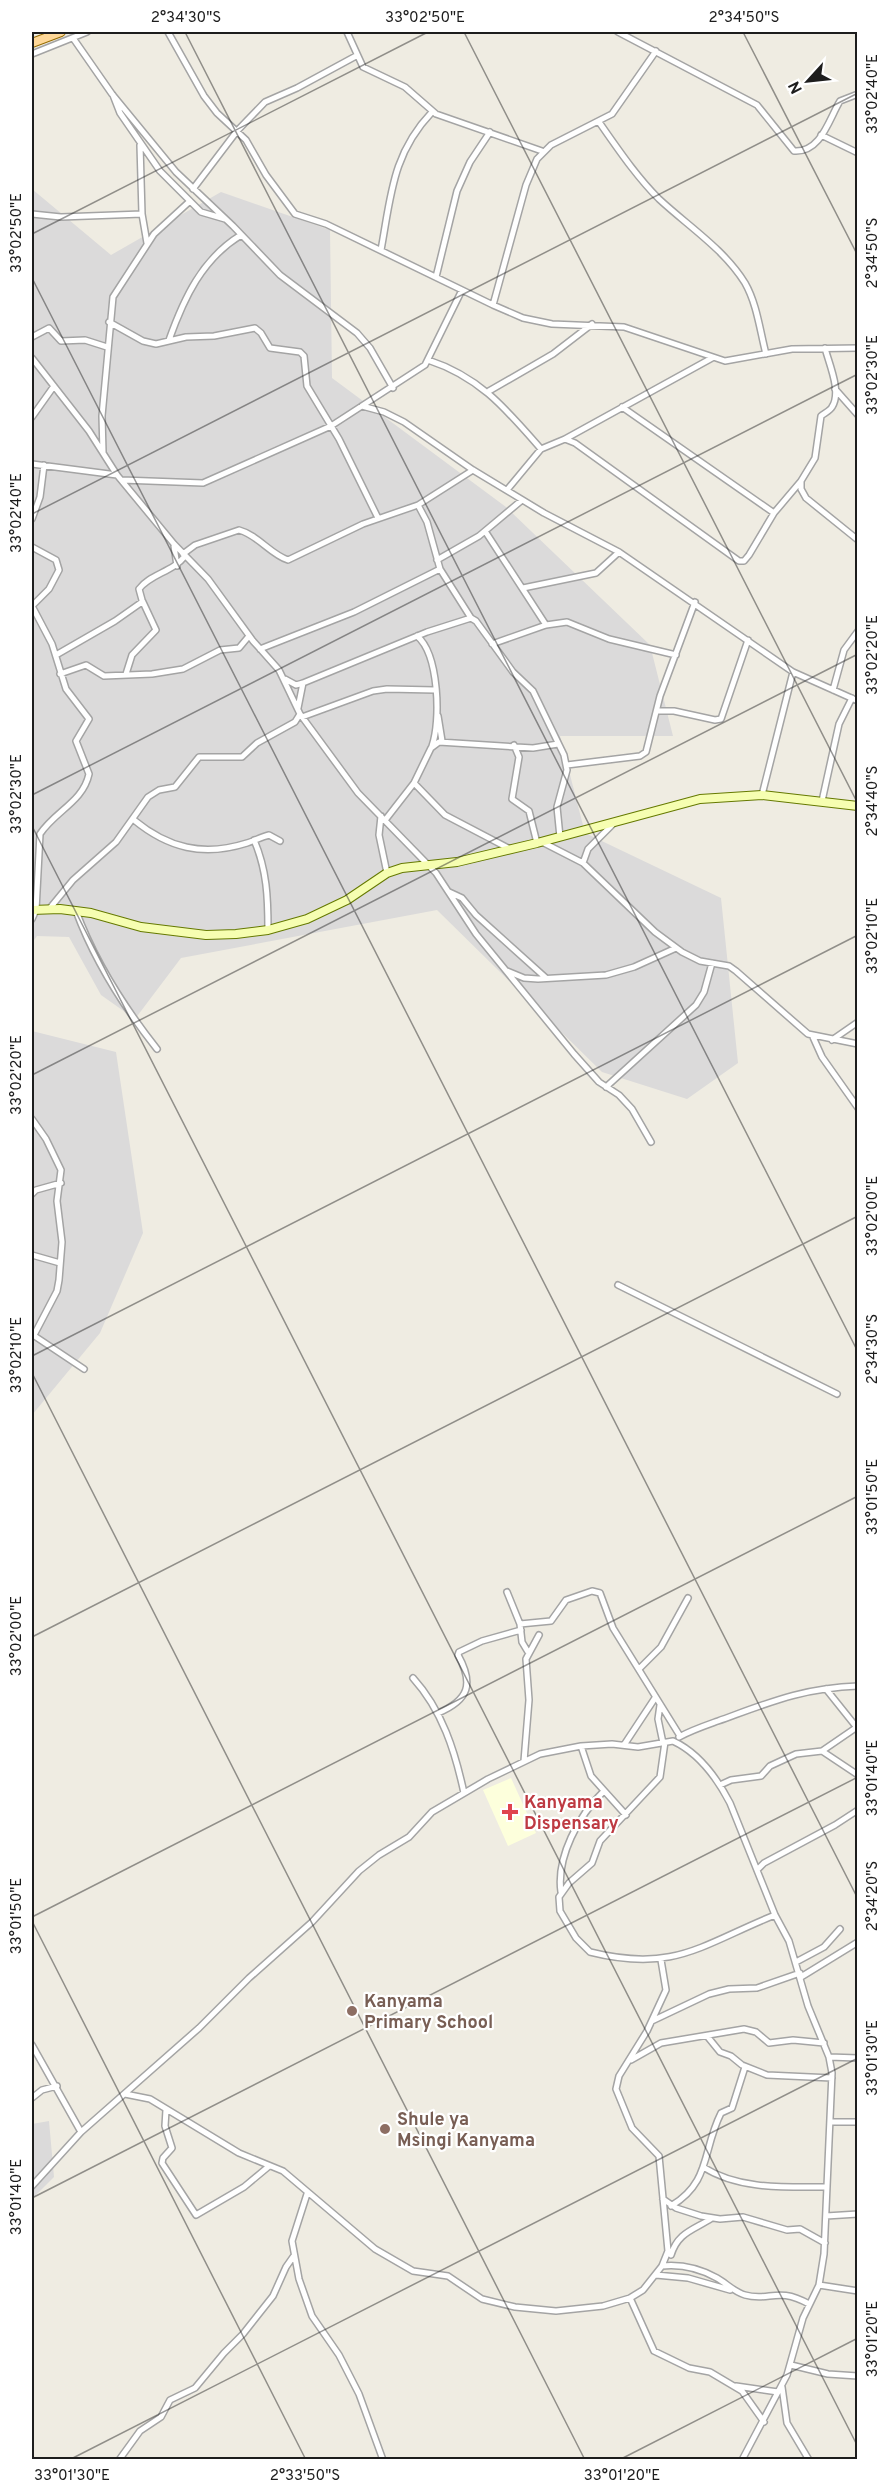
<svg xmlns="http://www.w3.org/2000/svg" width="889" height="2491" viewBox="0 0 889 2491" font-family="Overpass,sans-serif">
<style>
.residential{fill:#dbdada}
.education{fill:#fdffdc}
.lines{fill:none;stroke-linecap:round;stroke-linejoin:round}
.street-casing{stroke:#a4a4a4;stroke-width:8}
.secondary-casing{stroke:#657900;stroke-width:10}
.primary-casing{stroke:#976c00;stroke-width:10}
.street{stroke:#fff;stroke-width:5}
.secondary{stroke:#f6feb1;stroke-width:8}
.primary{stroke:#ffd898;stroke-width:8}
.ticks{fill:none;stroke:#1d1d1d;stroke-width:1.5;stroke-opacity:0.45}
.health-dot{fill:#e0444e;stroke:#fff;stroke-width:2}
.education-dot{fill:#8d6e63;stroke:#fff;stroke-width:2}
.labels{text-anchor:middle;stroke-width:4.5;stroke-linejoin:round;paint-order:stroke}
.health-label{font-size:18px;font-weight:bold;fill:#be3a42;stroke:#fff;text-anchor:start}
.education-label{font-size:18px;font-weight:bold;fill:#785e54;stroke:#fff;text-anchor:start}
.neatline{fill:none;stroke:#1d1d1d;stroke-width:2}
.ticks-label{font-size:15px;text-anchor:middle;fill:#1d1d1d}
</style>
<rect width="100%" height="100%" fill="#efece2"/>
<path class="residential" d="M 32,189 L 111,255 L 221,192 L 330,230 L 332,378 L 506,507 L 650,645 L 673,736 L 560,736 L 585,833 L 721,898 L 738,1063 L 687,1099 L 602,1072 L 437,910 L 181,958 L 135,1019 L 101,995 L 69,937 L 37,936 L 32,943 Z
M 32,1031 L 116,1052 L 143,1233 L 100,1333 L 32,1415 Z
M 49,2121 L 54,2177 L 32,2199 L 32,2124 Z"/>
<path class="education" d="M 511,1778 L 536,1833 L 508,1846 L 483,1790 Z"/>
<g class="lines">
<defs>
<path id="street" d="M 168,32 L 204,96 L 217,113 L 246,140 L 266,175 L 295,214 L 326,224 L 493,305 L 523,318 L 552,324 L 624,327 L 725,361 L 792,349 L 858,348
M 347,32 L 363,67 L 405,87 L 436,114 L 542,151
M 618,32 L 757,105 L 794,151 C 821,153 829,119 840,101 L 858,94
M 73,38 L 112,94 L 176,172 L 233,226 L 280,275 L 357,333 L 370,348 L 393,388
M 32,54 L 87,32
M 113,95 L 120,113 L 160,171 L 201,212 L 225,219
M 599,122 C 618,149 636,176 659,199 C 688,226 724,249 745,283 C 757,304 760,331 766,354
M 821,135 L 858,153
M 140,145 L 142,214 L 147,243
M 193,189 L 237,131 L 265,102 L 297,88 L 356,56
M 32,214 L 61,217 L 142,214
M 381,250 C 391,196 392,154 432,112
M 436,277 L 457,191 L 470,162 L 490,132
M 493,305 L 526,185 L 537,159 L 551,145 L 612,114 L 656,51
M 109,322 L 143,341 L 156,344 L 186,337 L 214,336 L 255,328 L 261,333 L 270,348 L 300,352 L 304,356 L 307,386 L 339,439 L 378,518
M 32,337 L 49,328 L 61,341 L 85,340 L 107,347
M 169,340 C 184,298 202,259 241,235
M 825,348 C 829,364 842,392 832,407 C 830,411 824,413 821,416 L 815,458 L 801,481 L 801,489 L 806,498 L 858,540
M 32,358 L 89,431 L 117,475 L 174,544 L 208,579 L 253,641 L 279,670 L 300,714 L 358,793 L 436,873 L 476,934 L 574,1054 L 599,1082 L 619,1095 L 632,1109 L 651,1142
M 428,360 C 480,377 506,409 541,449
M 835,389 L 858,415
M 489,391 L 553,354 L 592,324
M 362,406 L 384,412 L 404,422 L 473,470 L 544,513 L 619,552 L 793,672 L 858,701
M 622,407 L 774,513
M 32,417 L 54,386
M 565,439 L 712,358
M 103,452 L 102,416 L 113,297 L 154,234 L 190,201
M 32,464 L 117,475
M 122,480 L 203,483 L 331,426 L 425,365 L 462,290
M 507,490 L 541,449 L 565,439 L 575,443 L 739,561 L 744,561 L 749,555 L 774,513 L 801,481
M 418,505 L 427,522 L 440,569 L 471,618
M 32,519 L 40,497 L 44,465
M 485,531 L 546,625
M 174,546 L 177,566
M 32,547 L 56,560 L 59,570 L 49,589 L 32,606 L 52,644 L 66,689 L 89,719 L 76,741 L 89,774 C 83,802 55,811 40,834 L 36,910 L 32,919
M 183,554 L 195,545 L 239,530 C 258,535 270,554 288,560 L 363,524 L 418,505 L 473,470
M 437,560 L 479,536 L 522,500
M 523,588 L 596,573 L 619,552
M 417,636 C 439,654 441,721 432,746
M 492,644 L 546,625 L 567,622 L 609,639 L 676,655
M 260,649 L 354,612 L 440,569
M 56,655 L 115,621 L 142,602
M 60,674 L 86,665 L 104,676 L 152,674 L 183,669 L 220,650 L 239,648 L 249,636
M 126,674 L 132,655 L 156,630 L 142,600 L 139,589 C 150,574 173,572 185,556
M 285,679 L 296,685 L 303,683 L 427,632 L 471,618 L 476,621 L 513,672 L 533,691 L 564,755 L 567,770 L 557,807 L 560,837
M 833,690 L 844,650 L 858,631
M 298,708 L 303,683
M 657,711 L 674,711 L 715,720 L 721,719 L 748,640
M 438,716 L 442,741
M 302,717 L 373,691 L 387,689 L 435,690
M 514,745 L 519,757 L 512,799 L 529,811 L 537,843
M 567,765 L 640,756 L 646,752 L 660,696 L 695,602
M 414,783 L 445,815 L 510,849
M 762,795 L 793,672
M 822,801 L 839,724 L 852,698
M 381,816 L 379,835 L 387,873
M 386,819 L 414,783 L 431,748 L 439,742 L 533,748 L 558,744
M 134,820 C 168,848 203,857 247,843 C 254,841 261,837 269,835 L 280,841
M 254,840 C 267,870 268,898 268,930
M 542,842 L 583,863 L 655,932 L 682,952 L 700,961 L 729,966 L 736,971 L 808,1034 L 858,1044
M 583,863 L 588,849 L 614,823
M 449,892 L 462,898 L 476,915 L 546,978
M 50,908 L 73,880 L 116,842 L 148,797 L 159,790 L 175,787 L 199,757 L 242,757 L 257,743 L 295,722 L 300,714
M 76,911 C 95,962 123,1006 157,1049
M 507,971 L 524,978 L 538,979 L 606,975 L 634,967 L 676,948
M 813,1037 L 822,1057 L 858,1108
M 832,1040 L 858,1022
M 606,1087 L 696,1005 L 704,992 L 712,963
M 32,1119 L 46,1139 L 61,1170 L 57,1201 L 62,1242 L 59,1280 L 57,1291 L 34,1335
M 32,1194 L 36,1190 L 61,1183
M 32,1255 L 60,1263
M 618,1285 L 837,1394
M 33,1335 L 84,1369
M 507,1592 L 520,1624 L 522,1642 L 528,1652
M 520,1624 L 551,1621 L 566,1600 L 592,1591 L 600,1593 L 613,1628 L 680,1736
M 640,1668 L 661,1647 L 688,1598
M 413,1678 C 442,1710 455,1751 464,1793
M 826,1689 L 858,1729
M 660,1705 L 658,1719 L 663,1743
M 438,1713 C 469,1700 474,1684 458,1655 L 459,1652 L 482,1641 L 521,1630
M 679,1737 C 692,1730 704,1726 718,1721 C 768,1703 802,1688 858,1686
M 665,1742 L 660,1777 L 600,1841 L 592,1863 L 569,1883 L 559,1897 L 560,1911 L 576,1938 L 590,1952 C 674,1973 701,1945 775,1915
M 624,1745 L 655,1698
M 581,1746 L 591,1776 L 626,1815
M 822,1751 L 858,1775
M 524,1761 L 529,1700 L 526,1659 L 539,1635
M 720,1785 L 731,1780 L 761,1776 L 770,1766 L 796,1754 L 822,1751 L 857,1727
M 757,1870 L 764,1863 L 835,1825 L 858,1810
M 561,1892 C 556,1857 579,1815 603,1792
M 796,1962 L 824,1947 L 840,1929
M 801,1977 L 858,1942
M 652,2021 L 709,1994 L 729,1989 L 757,1988 L 800,1973
M 707,2036 L 720,2052 L 731,2056 L 742,2065 L 767,2075 L 832,2078
M 32,2045 L 81,2132
M 829,2057 L 858,2058
M 631,2060 L 661,2043 L 744,2029 L 756,2032 L 769,2043 L 793,2040 L 824,2043
M 125,2094 L 150,2099 L 239,2153 L 283,2171 L 375,2249 L 413,2271 L 448,2276 L 482,2299 L 515,2307 L 556,2311 L 603,2306 L 630,2298 L 643,2290 L 662,2266 L 668,2251 L 659,2156 L 632,2128 L 616,2089 L 619,2076 L 647,2031 L 666,1990 L 661,1960
M 32,2098 L 42,2090 L 57,2086
M 166,2110 L 165,2126 L 172,2148 L 163,2158 L 162,2163 L 196,2215 L 244,2187 L 268,2167
M 830,2122 L 858,2122
M 703,2167 C 739,2190 786,2187 827,2187
M 32,2186 L 81,2132 L 199,2028 L 249,1978 L 312,1922 L 359,1871 L 379,1855 L 409,1837 L 432,1812 L 488,1779 L 540,1754 L 581,1746 L 612,1744 L 638,1747 L 673,1741 C 699,1753 717,1778 730,1803 L 775,1915 L 789,1941 L 808,2006 L 829,2057 L 832,2073 L 824,2254 L 819,2285 L 803,2318 L 787,2375 L 742,2460
M 307,2194 L 292,2241 L 299,2279 L 312,2316 L 339,2355 L 359,2394 L 383,2460
M 663,2199 L 676,2208 L 701,2216 L 720,2219 L 743,2217 L 787,2230 L 800,2229 L 825,2243
M 671,2206 C 711,2182 702,2151 721,2113 L 732,2108 L 745,2067
M 826,2216 L 858,2214
M 671,2255 C 678,2232 694,2230 712,2218
M 662,2266 C 682,2264 699,2268 717,2278 C 726,2283 734,2292 745,2295 C 770,2302 777,2286 809,2304
M 656,2275 L 688,2278 L 730,2290
M 819,2285 L 858,2291
M 630,2298 L 654,2351 L 689,2368 L 710,2372 L 742,2391 L 764,2422
M 791,2365 L 828,2374 L 858,2376
M 736,2386 L 778,2392
M 782,2387 L 787,2423 L 809,2460
M 119,2460 L 140,2431 L 161,2417 L 170,2400 L 195,2388 L 224,2353 L 243,2334 L 273,2296 L 286,2267 L 293,2257"/>
<path id="secondary" d="M 32,910 L 60,909 L 91,913 L 141,927 L 206,935 L 236,934 L 268,930 L 307,919 L 347,900 L 387,873 L 402,868 L 457,862 L 537,843 L 700,799 L 762,795 L 858,806"/>
<path id="primary" d="M 32,43 L 61,32"/>
</defs>
<use href="#street" class="street-casing"/>
<use href="#secondary" class="secondary-casing"/>
<use href="#primary" class="primary-casing"/>
<use href="#street" class="street"/>
<use href="#secondary" class="secondary"/>
<use href="#primary" class="primary"/>
</g>
<path class="ticks" d="M 185,32 L 858,1352M 464,32 L 858,804M 743,32 L 858,256M 32,234 L 428,32M 32,278 L 858,1899M 32,514 L 858,93M 32,795 L 858,374M 32,826 L 858,2447M 32,1075 L 858,654M 32,1356 L 858,935M 32,1373 L 585,2460M 32,1637 L 858,1216M 32,1917 L 858,1496M 32,1921 L 306,2460M 32,2198 L 858,1777M 69,2460 L 858,2058M 619,2460 L 858,2338"/>
<path class="health-dot" d="M507 1803h6v6h6v6h-6v6h-6v-6h-6v-6h6z"/>
<g class="education-dot">
<circle cx="352" cy="2011" r="6"/>
<circle cx="385" cy="2129" r="6"/>
</g>
<g class="labels">
<g class="health-label">
<text x="524" y="1808">Kanyama<tspan x="524" dy="21">Dispensary</tspan></text>
</g>
<g class="education-label">
<text x="364" y="2007">Kanyama<tspan x="364" dy="21">Primary School</tspan></text>
<text x="397" y="2125">Shule ya<tspan x="397" dy="21">Msingi Kanyama</tspan></text>
</g>
</g>
<rect width="889" height="2491" fill="none" stroke="#ffffff" stroke-width="66"/>
<g transform="translate(808 81) rotate(243)" stroke="#ffffff" stroke-width="4.5" paint-order="stroke">
<path d="M0-4.5L10 22L0 15L-10 22Z" fill="#1d1d1d"/>
<text y="-9" font-size="16" font-weight="bold" text-anchor="middle" fill="#1d1d1d">N</text>
</g>
<rect x="33" y="33" width="823" height="2425" class="neatline"/>
<g class="ticks-label">
<text x="186" y="22">2°34'30"S</text>
<text x="425" y="22">33°02'50"E</text>
<text x="744" y="22">2°34'50"S</text>
<text transform="translate(872 94) rotate(-90)" y="5">33°02'40"E</text>
<text transform="translate(16 233) rotate(-90)" y="5">33°02'50"E</text>
<text transform="translate(872 253) rotate(-90)" y="5">2°34'50"S</text>
<text transform="translate(872 375) rotate(-90)" y="5">33°02'30"E</text>
<text transform="translate(16 513) rotate(-90)" y="5">33°02'40"E</text>
<text transform="translate(872 655) rotate(-90)" y="5">33°02'20"E</text>
<text transform="translate(16 794) rotate(-90)" y="5">33°02'30"E</text>
<text transform="translate(872 801) rotate(-90)" y="5">2°34'40"S</text>
<text transform="translate(872 936) rotate(-90)" y="5">33°02'10"E</text>
<text transform="translate(16 1075) rotate(-90)" y="5">33°02'20"E</text>
<text transform="translate(872 1216) rotate(-90)" y="5">33°02'00"E</text>
<text transform="translate(872 1349) rotate(-90)" y="5">2°34'30"S</text>
<text transform="translate(16 1355) rotate(-90)" y="5">33°02'10"E</text>
<text transform="translate(872 1497) rotate(-90)" y="5">33°01'50"E</text>
<text transform="translate(16 1636) rotate(-90)" y="5">33°02'00"E</text>
<text transform="translate(872 1778) rotate(-90)" y="5">33°01'40"E</text>
<text transform="translate(872 1896) rotate(-90)" y="5">2°34'20"S</text>
<text transform="translate(16 1916) rotate(-90)" y="5">33°01'50"E</text>
<text transform="translate(872 2058) rotate(-90)" y="5">33°01'30"E</text>
<text transform="translate(16 2197) rotate(-90)" y="5">33°01'40"E</text>
<text transform="translate(872 2339) rotate(-90)" y="5">33°01'20"E</text>
<text x="72" y="2480">33°01'30"E</text>
<text x="305" y="2480">2°33'50"S</text>
<text x="622" y="2480">33°01'20"E</text>
</g>
</svg>
